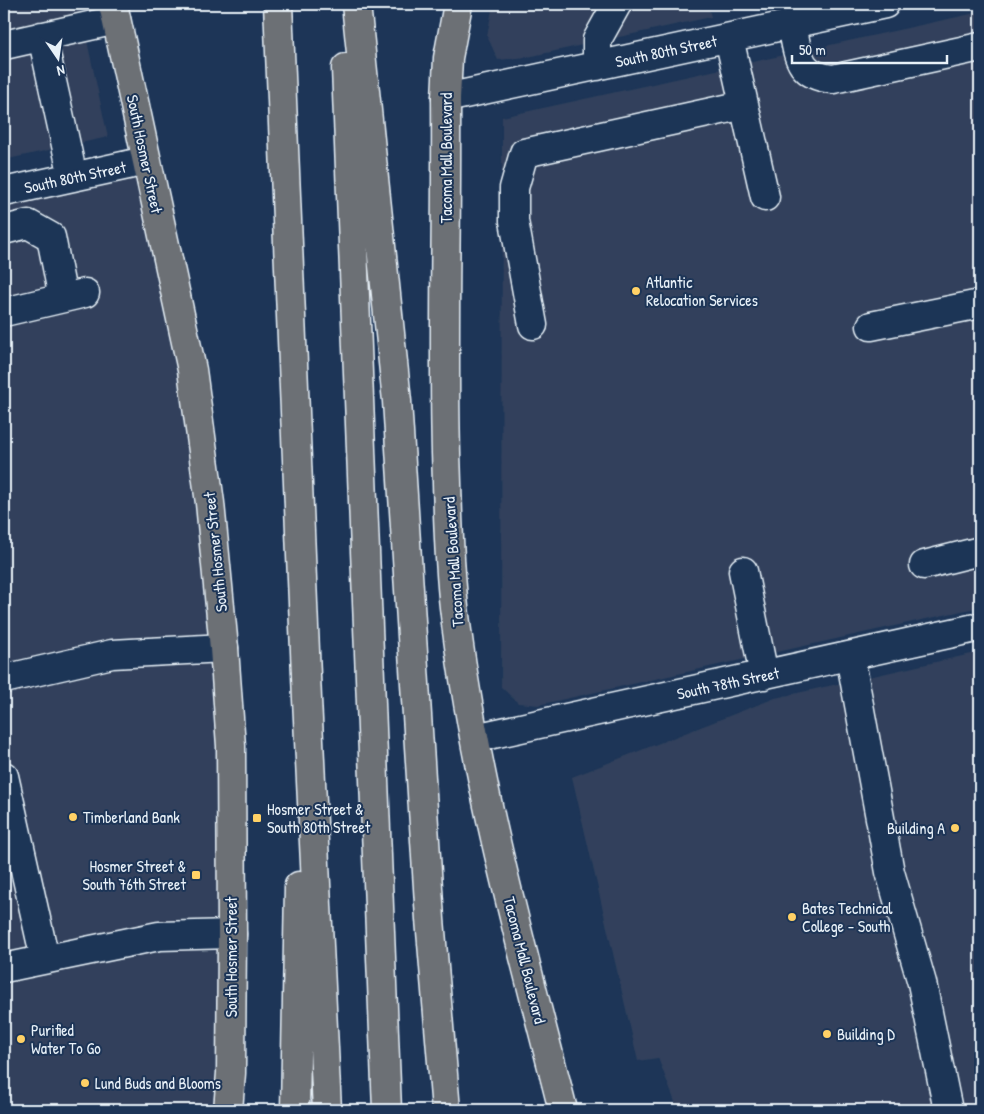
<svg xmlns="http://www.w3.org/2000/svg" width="984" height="1114" viewBox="0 0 984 1114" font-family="'Patrick Hand',sans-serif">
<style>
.built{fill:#30415c}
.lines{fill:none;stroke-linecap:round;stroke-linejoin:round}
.minor-casing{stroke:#e8f1f8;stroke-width:31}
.major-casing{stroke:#e8f1f8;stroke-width:31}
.highway-casing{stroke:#e8f1f8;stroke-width:31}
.minor{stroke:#1d3557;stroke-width:28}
.major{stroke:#6c6f75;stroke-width:28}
.highway{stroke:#6c6f75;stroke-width:28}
.poi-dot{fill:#ffd166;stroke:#1d3557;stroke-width:2}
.labels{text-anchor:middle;stroke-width:4;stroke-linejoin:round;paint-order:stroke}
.street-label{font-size:16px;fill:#e8f1f8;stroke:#1d3557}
.poi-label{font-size:16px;fill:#e8f1f8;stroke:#1d3557;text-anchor:start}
</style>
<rect width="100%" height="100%" fill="#1d3557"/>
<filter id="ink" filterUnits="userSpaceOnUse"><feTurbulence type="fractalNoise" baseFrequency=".02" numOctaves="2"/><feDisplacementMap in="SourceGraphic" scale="10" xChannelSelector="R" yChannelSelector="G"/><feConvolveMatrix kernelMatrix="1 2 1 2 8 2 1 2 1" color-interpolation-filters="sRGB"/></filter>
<g filter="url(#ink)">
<path class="built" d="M 4,4 L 79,4 L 108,137 L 4,160 Z
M 493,4 L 708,4 L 711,17 L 528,57 L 498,60 L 487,36 Z
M 980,12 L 980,607 L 538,705 L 518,703 L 501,687 L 502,117 Z
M 146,161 L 210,503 L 228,1110 L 4,1110 L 4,192 Z
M 980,652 L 980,1110 L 678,1110 L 658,1058 L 638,1061 L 572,777 L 775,698 Z"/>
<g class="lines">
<defs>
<path id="minor" d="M 792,24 C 798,54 797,76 833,79 L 980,47
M 42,36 L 73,177
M 729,38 L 765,197
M 4,45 L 116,20
M 597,66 L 597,40 L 617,4
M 446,98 L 885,4
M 4,192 L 146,161
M 4,230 L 28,224 L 51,237 L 63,298
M 4,312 L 85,293
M 533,325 L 514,221 L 514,188 L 524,153 L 744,105
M 871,326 L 980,304
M 924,565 L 980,551
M 743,571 L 764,675
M 850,656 L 890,872 L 922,983 L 948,1110
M 4,679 L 112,654 L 224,648
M 475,738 L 980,627
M 4,776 L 45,959
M 4,968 L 159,936 L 232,934"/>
<path id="major" d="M 113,4 L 192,370 L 210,503 L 224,648 L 231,746 L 232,934 L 231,1073 L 228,1110
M 458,4 L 448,58 L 446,98 C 447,216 443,335 446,453 C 448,504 448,556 454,607 C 474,778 521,944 563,1110"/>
<path id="highway" d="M 278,4 L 307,699 L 327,1110
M 356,4 L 397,401 L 430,919 L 446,1110
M 346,68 L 387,1110
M 295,1110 L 299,886"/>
</defs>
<use href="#minor" class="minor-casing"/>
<use href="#major" class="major-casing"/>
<use href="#highway" class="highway-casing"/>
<use href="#minor" class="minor"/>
<use href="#major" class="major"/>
<use href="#highway" class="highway"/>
</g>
</g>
<g class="poi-dot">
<circle cx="636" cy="291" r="5"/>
<circle cx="73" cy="817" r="5"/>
<rect x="252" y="813" width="10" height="10" rx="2.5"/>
<circle cx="955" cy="828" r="5"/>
<rect x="191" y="870" width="10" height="10" rx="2.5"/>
<circle cx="792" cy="917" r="5"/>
<circle cx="827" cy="1034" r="5"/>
<circle cx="21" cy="1039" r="5"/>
<circle cx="85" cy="1083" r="5"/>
</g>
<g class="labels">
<g class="street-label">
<text transform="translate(666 51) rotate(-12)" y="6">South 80th Street</text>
<text transform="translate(145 154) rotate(78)" y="6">South Hosmer Street</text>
<text transform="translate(446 158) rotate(-90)" y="6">Tacoma Mall Boulevard</text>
<text transform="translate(75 177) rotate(-12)" y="6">South 80th Street</text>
<text transform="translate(215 552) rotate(-96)" y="6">South Hosmer Street</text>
<text transform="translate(453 562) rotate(-94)" y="6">Tacoma Mall Boulevard</text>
<text transform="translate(728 683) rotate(-12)" y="6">South 78th Street</text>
<text transform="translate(231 957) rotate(-90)" y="6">South Hosmer Street</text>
<text transform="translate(525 960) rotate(76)" y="6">Tacoma Mall Boulevard</text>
</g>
<g class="poi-label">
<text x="646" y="288">Atlantic<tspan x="646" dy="18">Relocation Services</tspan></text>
<text x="267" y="815">Hosmer Street &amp;<tspan x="267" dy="18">South 80th Street</tspan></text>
<text x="83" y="823">Timberland Bank</text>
<text x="945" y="834" text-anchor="end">Building A</text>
<text x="186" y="872" text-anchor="end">Hosmer Street &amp;<tspan x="186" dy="18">South 76th Street</tspan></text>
<text x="802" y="914">Bates Technical<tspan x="802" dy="18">College - South</tspan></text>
<text x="31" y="1036">Purified<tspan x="31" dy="18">Water To Go</tspan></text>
<text x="837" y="1040">Building D</text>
<text x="95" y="1089">Lund Buds and Blooms</text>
</g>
</g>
<rect width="984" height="1114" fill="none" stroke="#1d3557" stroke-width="20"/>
<rect x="10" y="10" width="964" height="1094" fill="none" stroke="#e8f1f8" stroke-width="2" filter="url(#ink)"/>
<g transform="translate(58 58) rotate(167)" stroke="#1d3557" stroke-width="4" paint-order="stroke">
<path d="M0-4L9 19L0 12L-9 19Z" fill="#e8f1f8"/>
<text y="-8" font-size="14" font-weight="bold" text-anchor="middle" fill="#e8f1f8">N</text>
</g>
<path d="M792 55v8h155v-8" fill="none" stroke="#e8f1f8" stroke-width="2.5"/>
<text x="799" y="55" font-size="15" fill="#e8f1f8" stroke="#1d3557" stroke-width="4" paint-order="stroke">50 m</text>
</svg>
